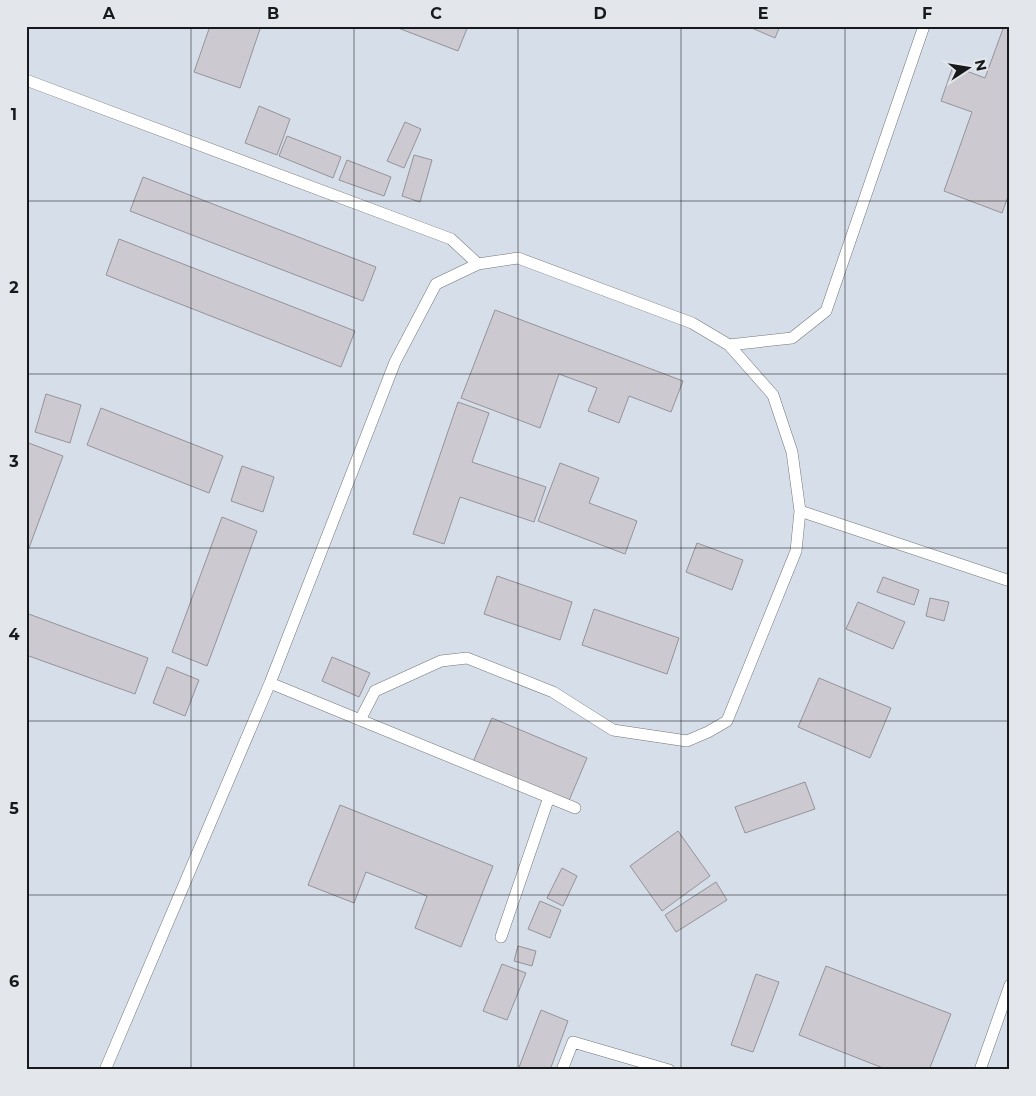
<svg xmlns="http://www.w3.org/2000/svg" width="1036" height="1096" viewBox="0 0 1036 1096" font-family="Montserrat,sans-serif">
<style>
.built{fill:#d6deea}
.building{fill:#cccad0;stroke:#949398}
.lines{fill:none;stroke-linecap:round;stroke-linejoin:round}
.lane-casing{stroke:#73767a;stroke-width:12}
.lane{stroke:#fff;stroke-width:11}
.grid{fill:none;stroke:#17191a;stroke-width:1;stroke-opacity:0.55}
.neatline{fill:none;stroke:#17191a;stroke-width:2}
.grid-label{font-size:16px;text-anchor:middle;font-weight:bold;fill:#17191a}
</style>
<rect width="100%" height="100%" fill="#e3e6eb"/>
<path class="built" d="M 26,26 L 1010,26 L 1010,1062 L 1007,1070 L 26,1070 Z"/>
<path class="building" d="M 210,26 L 261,26 L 240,88 L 194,72 Z
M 393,26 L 468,26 L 458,51 Z
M 747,26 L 780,26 L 775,38 Z
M 1004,26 L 1010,26 L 1010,191 L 1002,213 L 944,191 L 972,112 L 941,101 L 953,66 L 985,78 Z
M 259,106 L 290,119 L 277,155 L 245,143 Z
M 405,122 L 421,129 L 404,168 L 387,161 Z
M 287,136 L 341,157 L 333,178 L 279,156 Z
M 414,155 L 432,160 L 420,202 L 402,196 Z
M 347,160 L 391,177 L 384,196 L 339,180 Z
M 143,177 L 376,267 L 363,301 L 130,211 Z
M 119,239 L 355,331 L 341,367 L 106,275 Z
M 495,310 L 683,381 L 671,412 L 629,396 L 619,423 L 588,411 L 597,388 L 559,374 L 540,428 L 461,398 Z
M 46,394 L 81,405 L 70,443 L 35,432 Z
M 458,402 L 489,413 L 472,462 L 546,487 L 534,522 L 460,497 L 444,544 L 413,534 Z
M 101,408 L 223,456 L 209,493 L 87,445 Z
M 26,442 L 63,456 L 26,556 Z
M 560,463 L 599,478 L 589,503 L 637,521 L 625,554 L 538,521 Z
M 242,466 L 274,477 L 263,512 L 231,501 Z
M 222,517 L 257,531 L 207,666 L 172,652 Z
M 697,543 L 743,560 L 732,590 L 686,572 Z
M 497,576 L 572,602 L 560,640 L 484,614 Z
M 883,577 L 919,590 L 914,605 L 877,592 Z
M 930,598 L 949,602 L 944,621 L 926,616 Z
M 858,602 L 905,622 L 893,649 L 846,629 Z
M 594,609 L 679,638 L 667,674 L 582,645 Z
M 26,613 L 148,658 L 135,694 L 26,655 Z
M 332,657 L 370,673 L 359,697 L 322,681 Z
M 167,667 L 199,680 L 185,716 L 153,703 Z
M 819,678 L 891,708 L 870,758 L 798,727 Z
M 492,718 L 587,758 L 568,803 L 473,762 Z
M 805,782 L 815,809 L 745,833 L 735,807 Z
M 340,805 L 493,866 L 461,947 L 415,928 L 427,896 L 366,872 L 354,903 L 308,885 Z
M 678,831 L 710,876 L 662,911 L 630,866 Z
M 562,868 L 577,876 L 563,906 L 547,898 Z
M 716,882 L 727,900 L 676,932 L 665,915 Z
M 540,901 L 561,910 L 550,938 L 528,929 Z
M 518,946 L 536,951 L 532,966 L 514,961 Z
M 502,964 L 526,973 L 507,1020 L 483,1011 Z
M 826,966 L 951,1014 L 929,1070 L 888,1070 L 799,1035 Z
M 756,974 L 779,982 L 753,1052 L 731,1045 Z
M 541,1010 L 568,1021 L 550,1070 L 518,1070 Z"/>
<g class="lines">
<defs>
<path id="lane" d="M 26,80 L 451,239 L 478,264
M 729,345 L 773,395 L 792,452 L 800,511 L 1010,581
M 270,683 L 575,808
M 360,720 L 375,691 L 441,661 L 467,658 L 553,692 L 613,730 L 687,741 L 708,732 L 727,721 L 796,551 L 800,511
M 501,937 L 549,797
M 105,1070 L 270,683 L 395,362 L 436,284 L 478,264 L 518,258 L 692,323 L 729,345 L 792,338 L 826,311 L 924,26
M 562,1070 L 573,1042 L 669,1070
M 980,1070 L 1010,985"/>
</defs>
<use href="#lane" class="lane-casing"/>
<use href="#lane" class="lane"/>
</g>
<path class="grid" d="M 191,26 L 191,1070M 354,26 L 354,1070M 518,26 L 518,1070M 681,26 L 681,1070M 845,26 L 845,1070M 26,201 L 1010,201M 26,374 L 1010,374M 26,548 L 1010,548M 26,721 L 1010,721M 26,895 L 1010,895"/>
<rect width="1036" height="1096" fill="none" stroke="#e3e6eb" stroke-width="55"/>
<g transform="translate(968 68) rotate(78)" stroke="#e3e6eb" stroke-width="4" paint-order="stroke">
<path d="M0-4L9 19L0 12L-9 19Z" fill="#17191a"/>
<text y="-8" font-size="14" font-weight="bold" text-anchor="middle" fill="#17191a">N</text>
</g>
<rect x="28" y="28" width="980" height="1040" class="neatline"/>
<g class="grid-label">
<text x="109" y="19">A</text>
<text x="273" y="19">B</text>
<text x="436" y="19">C</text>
<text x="600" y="19">D</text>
<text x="763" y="19">E</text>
<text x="927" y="19">F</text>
<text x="14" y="120">1</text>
<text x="14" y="293">2</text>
<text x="14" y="467">3</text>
<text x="14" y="640">4</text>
<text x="14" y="814">5</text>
<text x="14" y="987">6</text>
</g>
</svg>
